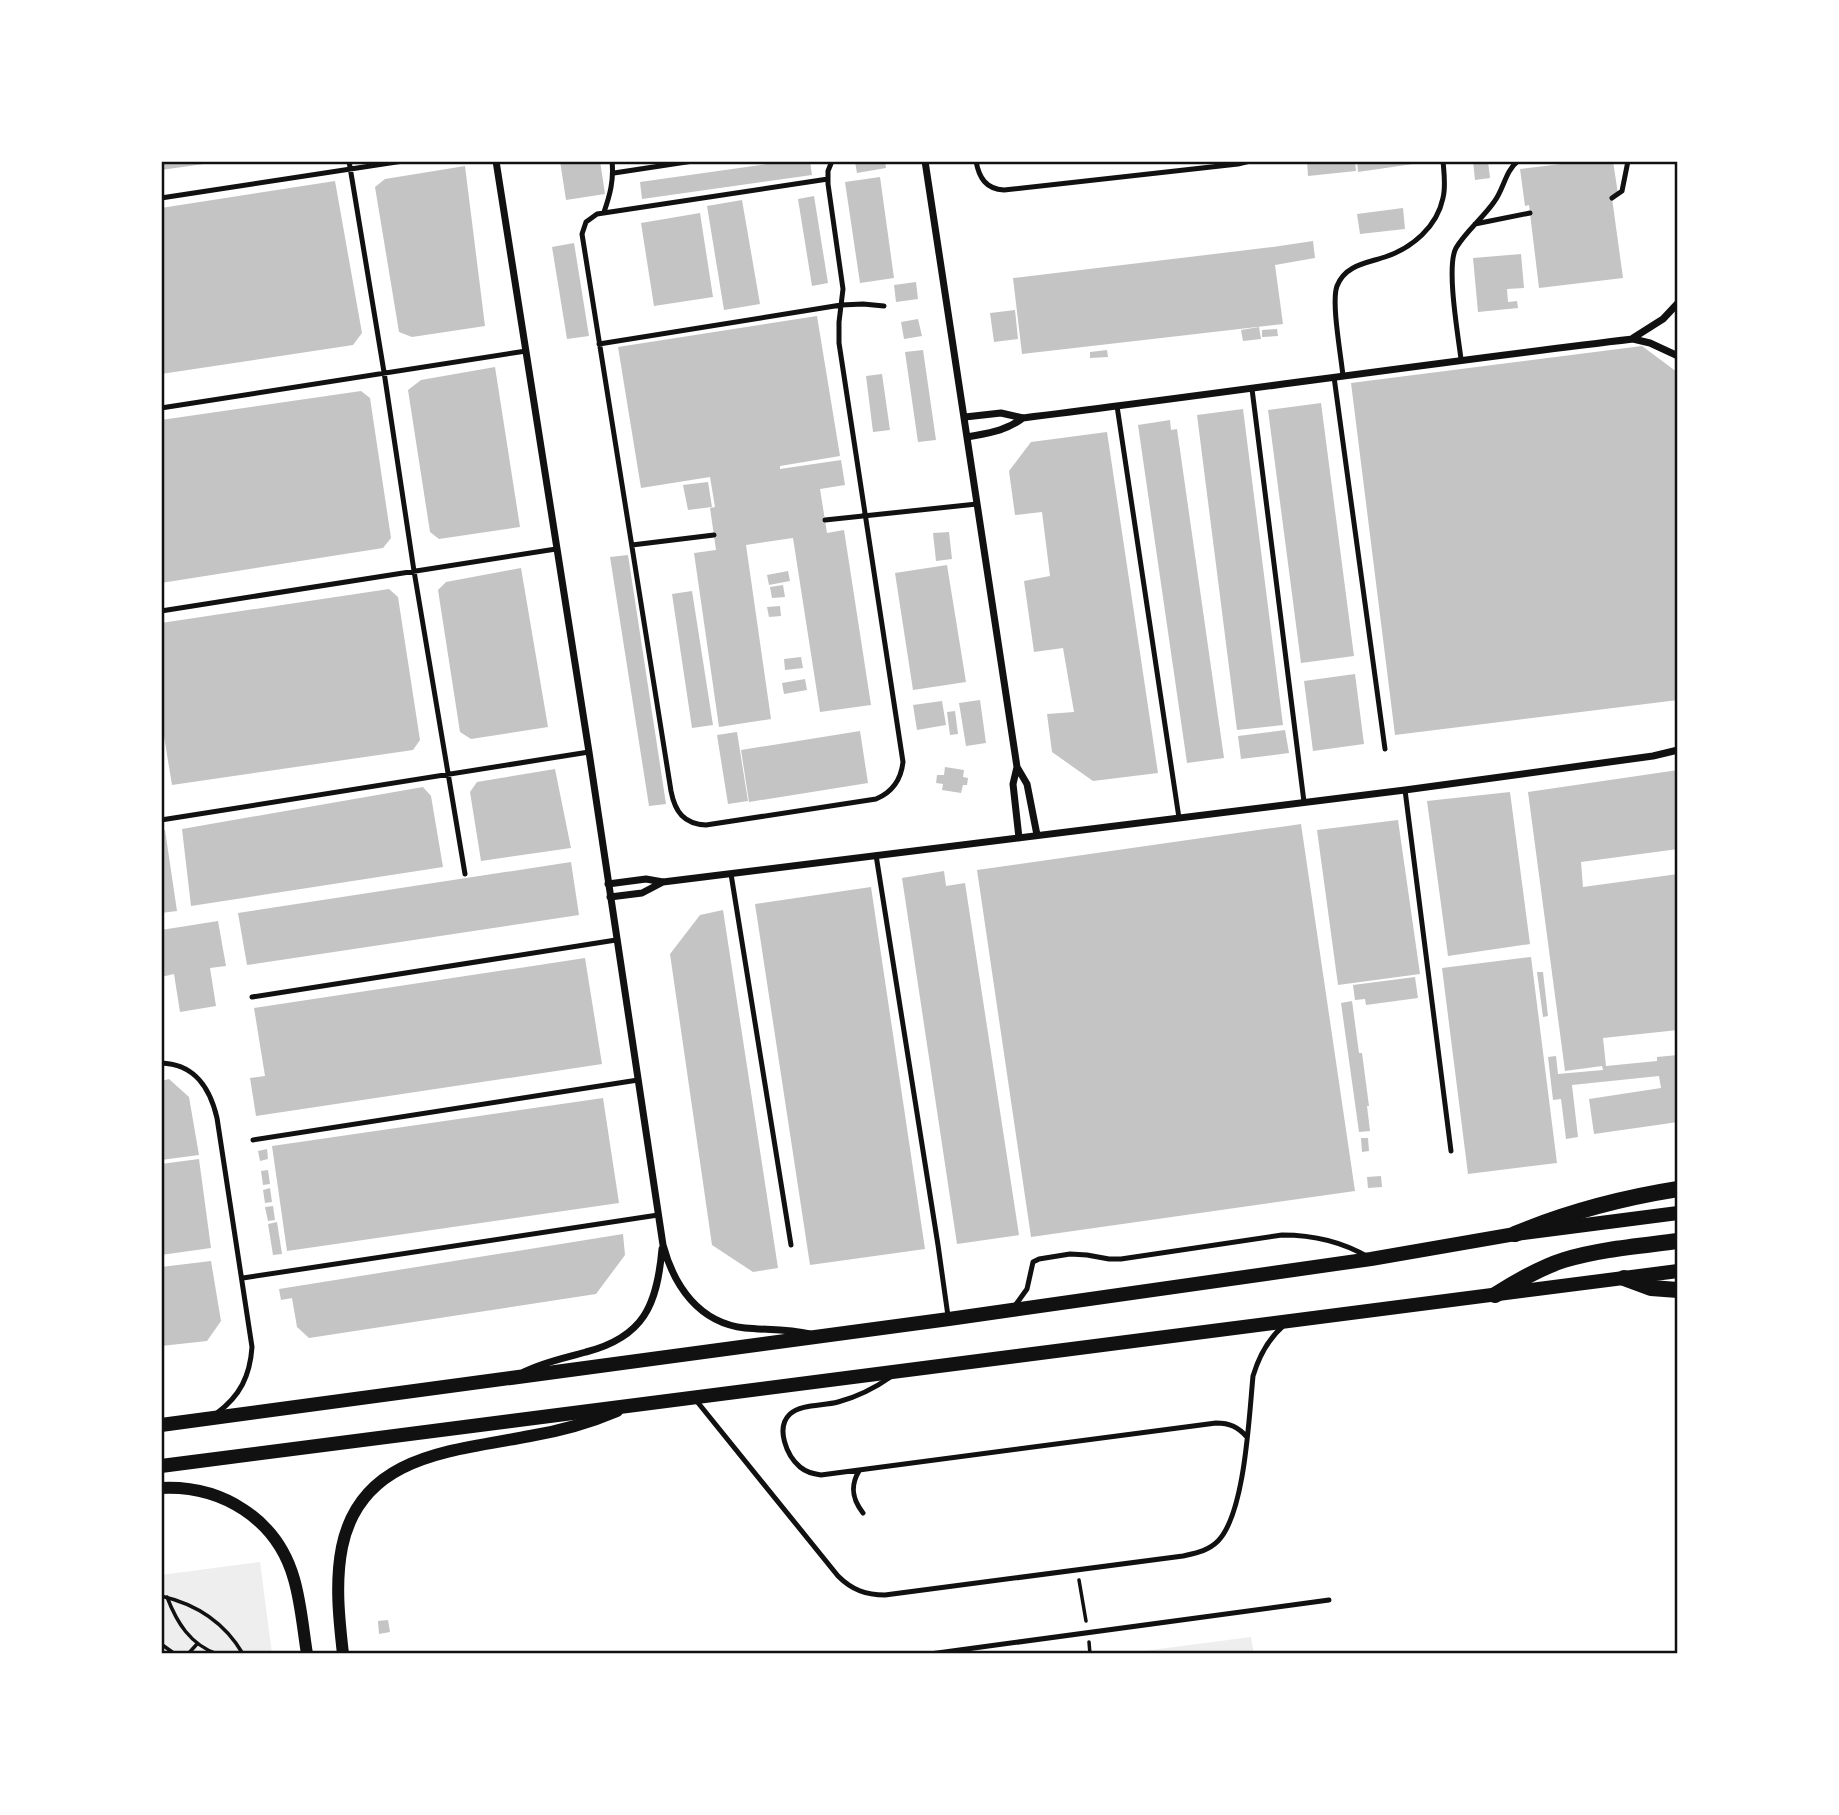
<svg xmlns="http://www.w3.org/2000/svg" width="1839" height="1815" viewBox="0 0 1839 1815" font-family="'DejaVu Sans',sans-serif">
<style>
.green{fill:#eee}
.building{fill:#c4c4c4}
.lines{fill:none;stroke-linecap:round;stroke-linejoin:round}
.path{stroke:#111;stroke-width:3.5}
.service{stroke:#111;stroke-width:5}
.minor{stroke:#111;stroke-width:7}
.tertiary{stroke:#111;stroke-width:12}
.secondary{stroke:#111;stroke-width:14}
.primary{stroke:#111;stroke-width:16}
.neatline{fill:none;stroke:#111;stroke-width:2.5}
</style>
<rect width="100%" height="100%" fill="#fff"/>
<path class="green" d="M 260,1562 L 272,1654 L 161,1654 L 161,1575 Z
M 1251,1637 L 1254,1654 L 1128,1654 L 1128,1653 Z"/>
<path class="building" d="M 161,161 L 210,161 L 211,163 L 161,170 Z
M 560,161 L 600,161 L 605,194 L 566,200 Z
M 789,161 L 810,161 L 812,175 L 642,199 L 640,182 Z
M 860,161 L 885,161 L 886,168 L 857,173 L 855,162 Z
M 1307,161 L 1355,161 L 1356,171 L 1308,176 Z
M 1357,161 L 1420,161 L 1420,163 L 1358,172 Z
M 1473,161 L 1488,161 L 1490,178 L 1475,180 Z
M 1586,161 L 1613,161 L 1618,194 L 1612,198 L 1623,278 L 1539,288 L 1529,205 L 1525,206 L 1520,169 Z
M 465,166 L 485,326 L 412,337 L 399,332 L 375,187 L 385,179 Z
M 880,177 L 894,278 L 860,283 L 845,182 Z
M 335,181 L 362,333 L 353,345 L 161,374 L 161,208 Z
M 814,196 L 828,283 L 812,286 L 798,199 Z
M 742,200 L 760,304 L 724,310 L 707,206 Z
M 1403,208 L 1405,229 L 1360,234 L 1357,214 Z
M 700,213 L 713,297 L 654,306 L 641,223 Z
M 1313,241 L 1315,258 L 1275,265 L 1283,324 L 1022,354 L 1013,278 L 1273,247 Z
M 574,243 L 589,336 L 567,339 L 552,247 Z
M 1521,254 L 1524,288 L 1507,289 L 1508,302 L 1517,301 L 1518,308 L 1478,312 L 1473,258 Z
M 916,282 L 918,299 L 896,302 L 894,285 Z
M 1015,310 L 1018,339 L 994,342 L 990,313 Z
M 817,316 L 840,456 L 780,466 L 780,469 L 841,460 L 845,485 L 820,489 L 827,533 L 844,530 L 871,705 L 820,712 L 793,538 L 746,545 L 771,719 L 719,727 L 694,553 L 716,550 L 710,508 L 715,507 L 710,477 L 641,488 L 618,347 Z
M 918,319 L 922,336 L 904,339 L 901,322 Z
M 1259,327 L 1261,339 L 1243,341 L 1241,330 Z
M 1277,329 L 1278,336 L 1262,337 L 1262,330 Z
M 1642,346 L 1677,372 L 1678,383 L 1678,700 L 1395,735 L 1351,383 Z
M 923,350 L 936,440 L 918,442 L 905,352 Z
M 1107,350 L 1108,357 L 1090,358 L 1090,352 Z
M 495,367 L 520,527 L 439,539 L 430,532 L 408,390 L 421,380 Z
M 882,374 L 890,430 L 873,432 L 866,376 Z
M 361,391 L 370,398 L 391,538 L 383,548 L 161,583 L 161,420 Z
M 1321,403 L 1354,656 L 1301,663 L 1268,410 Z
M 1243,409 L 1283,725 L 1237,730 L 1197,415 Z
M 1170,420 L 1171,430 L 1177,429 L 1224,758 L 1187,763 L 1138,425 Z
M 1107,432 L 1158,773 L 1093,781 L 1052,752 L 1047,714 L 1074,712 L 1063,648 L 1034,652 L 1024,581 L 1050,576 L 1042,512 L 1015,515 L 1009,471 L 1031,442 Z
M 708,482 L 712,507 L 688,510 L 683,485 Z
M 949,532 L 952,559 L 936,561 L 933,533 Z
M 628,555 L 666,804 L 649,806 L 610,557 Z
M 947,565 L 966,682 L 913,690 L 895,573 Z
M 521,568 L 548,727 L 471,739 L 460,732 L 438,590 L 446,582 Z
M 788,571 L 790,581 L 769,585 L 767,575 Z
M 783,585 L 785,597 L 772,598 L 770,587 Z
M 389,589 L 398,597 L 420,740 L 413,750 L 172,785 L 161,718 L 161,623 Z
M 692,591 L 713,725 L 692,728 L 672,594 Z
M 780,606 L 781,616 L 769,617 L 767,607 Z
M 801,657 L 803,668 L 785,670 L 784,659 Z
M 1355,674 L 1364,744 L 1313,751 L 1304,681 Z
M 805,679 L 807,690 L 784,694 L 782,683 Z
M 980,700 L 986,743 L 966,746 L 959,703 Z
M 942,701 L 946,725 L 917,730 L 913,705 Z
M 955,711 L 958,734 L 950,735 L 947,712 Z
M 1285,730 L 1289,753 L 1241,759 L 1238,736 Z
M 860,731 L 868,783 L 749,802 L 741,750 Z
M 737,732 L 748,801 L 728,804 L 717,735 Z
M 945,767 L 964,770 L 963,777 L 968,778 L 967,785 L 963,785 L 961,793 L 942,790 L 943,784 L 936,783 L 937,775 L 944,775 Z
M 555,769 L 571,848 L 481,861 L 470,792 L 477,782 Z
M 1678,770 L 1678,849 L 1581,862 L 1583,887 L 1678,874 L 1678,1030 L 1603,1038 L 1606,1066 L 1657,1061 L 1657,1057 L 1678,1055 L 1678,1122 L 1594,1134 L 1589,1099 L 1661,1088 L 1659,1076 L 1572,1085 L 1578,1137 L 1566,1139 L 1561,1099 L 1553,1100 L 1548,1057 L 1556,1056 L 1558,1074 L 1603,1070 L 1602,1066 L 1565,1071 L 1528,792 Z
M 423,787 L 431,796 L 443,867 L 191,906 L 182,829 Z
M 1510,792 L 1530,944 L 1448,956 L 1427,801 Z
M 1398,820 L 1420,974 L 1338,985 L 1317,830 Z
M 1301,824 L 1355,1191 L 1031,1237 L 977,870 Z
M 161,830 L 165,830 L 177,911 L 161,913 Z
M 571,862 L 579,915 L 247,965 L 238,913 Z
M 944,871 L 946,886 L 965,883 L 1019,1235 L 957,1244 L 902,878 Z
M 871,887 L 925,1249 L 810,1265 L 755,904 Z
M 723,910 L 778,1268 L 753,1272 L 712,1245 L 670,954 L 700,915 Z
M 218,921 L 226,966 L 210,968 L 216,1006 L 180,1012 L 174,974 L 161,977 L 161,930 Z
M 1531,957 L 1557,1163 L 1468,1174 L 1442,968 Z
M 585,958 L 602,1064 L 256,1116 L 250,1078 L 265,1076 L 254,1008 Z
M 1537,972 L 1543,972 L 1548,1016 L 1543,1017 Z
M 1415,977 L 1418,998 L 1366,1005 L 1365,999 L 1355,1000 L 1353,985 Z
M 1352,1001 L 1359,1053 L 1362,1053 L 1369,1106 L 1367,1106 L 1370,1131 L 1359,1132 L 1341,1003 Z
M 169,1079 L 189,1097 L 199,1155 L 161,1160 L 161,1081 Z
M 603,1098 L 619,1203 L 287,1251 L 272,1146 Z
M 1361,1138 L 1368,1138 L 1369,1151 L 1362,1152 Z
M 267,1149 L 268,1159 L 260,1161 L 258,1151 Z
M 199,1159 L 211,1248 L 161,1255 L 161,1164 Z
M 268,1170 L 270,1184 L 263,1185 L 261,1171 Z
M 1381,1176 L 1382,1187 L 1368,1188 L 1367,1177 Z
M 270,1188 L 272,1202 L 265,1203 L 263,1190 Z
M 273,1206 L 275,1220 L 268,1221 L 265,1207 Z
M 277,1222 L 282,1254 L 273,1255 L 268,1224 Z
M 623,1234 L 625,1255 L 596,1294 L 309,1338 L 297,1327 L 292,1298 L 281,1300 L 279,1289 Z
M 211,1261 L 221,1321 L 207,1341 L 161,1346 L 161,1267 Z
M 388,1620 L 390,1632 L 379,1634 L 378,1621 Z"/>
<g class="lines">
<path class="path" d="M 1079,1580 L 1086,1621
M 161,1596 C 196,1604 225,1623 243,1654
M 167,1597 C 177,1623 190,1644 217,1654
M 1089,1642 L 1090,1654
M 161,1644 L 175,1654
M 188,1654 L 197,1644"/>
<path class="service" d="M 349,161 L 384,372 L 414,571 L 465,874
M 976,161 C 979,178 986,189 1004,190 L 1238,164 L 1250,161
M 614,173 L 693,161
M 828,179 L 597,214 L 586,222 L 582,234 L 671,791 C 675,812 684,824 706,825 L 876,799 C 893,792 901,780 903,762 L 839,343 L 839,322 L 843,289 L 828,184 L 828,171 L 832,161
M 161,198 L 403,161
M 1612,198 L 1622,191 L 1628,161
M 604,212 C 610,195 614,180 612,161
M 1475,224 L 1530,213
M 599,344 L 841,305 L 863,304 L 884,306
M 1461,359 C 1458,335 1446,266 1456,248 C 1466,231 1483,218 1494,202 C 1504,189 1505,171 1518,161
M 1343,376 C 1341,355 1331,302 1337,286 C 1345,265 1367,263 1385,257 C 1412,248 1437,227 1443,198 C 1446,186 1444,173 1443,161
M 1334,377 L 1385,749
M 1252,389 L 1304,802
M 1117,406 L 1179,818
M 161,408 L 526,351
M 825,520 L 977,504
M 632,545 L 714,535
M 161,611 L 556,549
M 1405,790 L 1451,1151
M 161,820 L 589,752
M 876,855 L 938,1245 L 948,1316
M 731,874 L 791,1245
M 252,997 L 616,940
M 161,1063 C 195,1064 210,1088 217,1118 L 252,1347 C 250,1376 240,1396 217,1413
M 253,1140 L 638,1080
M 243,1278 L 658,1215
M 1014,1307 L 1027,1289 L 1033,1262 L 1039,1259 L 1070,1254 L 1087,1255 L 1109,1259 L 1121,1259 L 1282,1235 C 1314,1235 1341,1241 1368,1257
M 892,1376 C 875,1388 857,1397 838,1402 C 823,1406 801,1404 790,1414 C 775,1428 787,1456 800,1467 C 806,1472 813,1474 821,1475 L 1216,1423 C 1230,1423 1238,1427 1247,1437
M 695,1399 L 838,1576 C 852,1590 866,1595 885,1595 L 1183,1556 C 1196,1553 1208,1551 1218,1541 C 1245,1513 1249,1417 1253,1376 C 1259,1356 1268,1339 1284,1325
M 859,1471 C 850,1486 852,1499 863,1513
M 930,1654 L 1329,1600"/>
<path class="minor" d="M 496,161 L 589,752 L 663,1245 C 674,1286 699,1323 745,1328 C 767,1330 788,1329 810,1334
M 925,161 L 1017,767 L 1027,784 L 1037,835
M 1633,338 L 1663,319 L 1678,303
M 965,417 L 1001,413 L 1023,418 C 1226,393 1429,363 1633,339 L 1650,343 L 1678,356
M 968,437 C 988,433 1006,431 1023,418
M 1017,767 L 1013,784 L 1019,838
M 608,884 L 646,879 L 663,882 L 1405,790 L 1653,756 L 1678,750
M 610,897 L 642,893 L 663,882
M 524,1372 C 544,1362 565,1358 586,1352 C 644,1337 657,1305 662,1249"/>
<path class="tertiary" d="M 161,1488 C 222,1485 277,1519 294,1579 C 301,1603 303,1629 307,1654
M 343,1654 C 339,1619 335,1582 342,1547 C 361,1454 454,1451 530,1436 C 560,1431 589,1423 617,1411"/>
<path class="secondary" d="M 161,1425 L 949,1319 L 1371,1259 L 1515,1234 L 1678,1213
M 161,1466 L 1678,1271"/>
<path class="primary" d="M 1515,1234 C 1568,1212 1621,1198 1678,1189
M 1624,1278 L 1651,1288 L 1678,1290
M 1495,1295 C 1517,1281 1539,1268 1564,1260 C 1600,1249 1640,1246 1678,1241"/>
</g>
<rect width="1839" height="1815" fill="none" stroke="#ffffff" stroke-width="326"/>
<rect x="163" y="163" width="1513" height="1489" class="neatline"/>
</svg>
